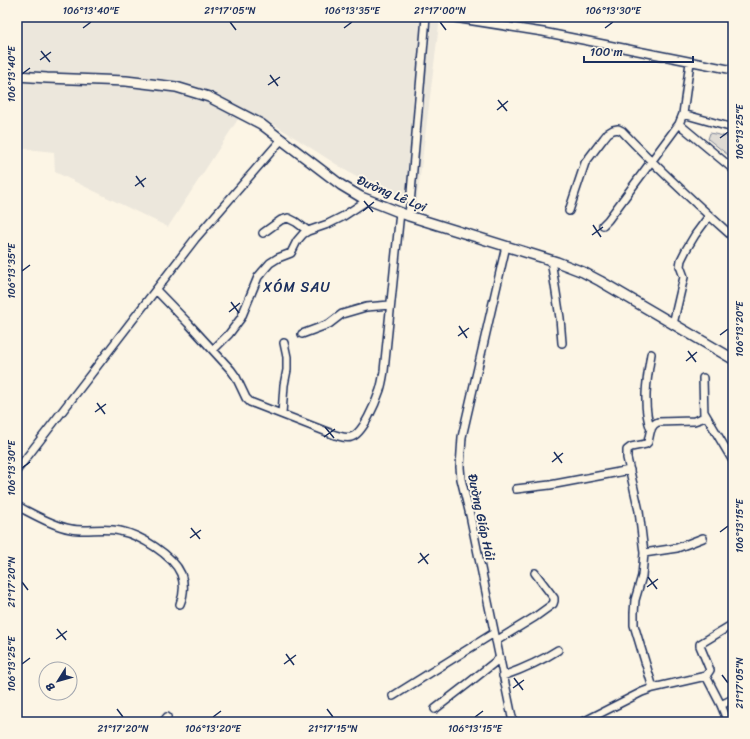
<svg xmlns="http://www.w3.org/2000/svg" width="750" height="739" viewBox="0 0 750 739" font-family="Sriracha,sans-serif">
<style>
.built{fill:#ece7dc}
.green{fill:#dfdbd4;stroke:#7d8599}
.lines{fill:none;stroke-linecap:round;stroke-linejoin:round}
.minor-casing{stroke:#1b2f5e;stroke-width:10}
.major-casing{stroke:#1b2f5e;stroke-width:12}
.minor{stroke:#fcf5e5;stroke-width:7}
.major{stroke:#fcf5e5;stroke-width:9}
.ticks{fill:none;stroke:#1b2f5e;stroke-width:1.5}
.labels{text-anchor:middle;stroke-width:4;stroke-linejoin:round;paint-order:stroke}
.street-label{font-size:13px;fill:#1b2f5e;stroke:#fcf5e5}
.neighbourhood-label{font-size:14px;letter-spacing:1px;fill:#1b2f5e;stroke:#fcf5e5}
.neatline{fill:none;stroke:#1b2f5e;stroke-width:1.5}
.ticks-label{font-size:10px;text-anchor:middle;fill:#1b2f5e}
</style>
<rect width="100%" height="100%" fill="#fcf5e5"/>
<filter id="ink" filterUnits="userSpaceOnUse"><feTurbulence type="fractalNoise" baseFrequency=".025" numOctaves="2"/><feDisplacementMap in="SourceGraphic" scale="8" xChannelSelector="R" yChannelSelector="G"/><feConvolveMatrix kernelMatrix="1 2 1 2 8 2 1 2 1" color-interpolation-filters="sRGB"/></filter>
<g filter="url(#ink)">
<path class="built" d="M 17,17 L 440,17 L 416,208 L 353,175 L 275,125 L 244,110 L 168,227 L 55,172 L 54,152 L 17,148 Z"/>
<path class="green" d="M 710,133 L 733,138 L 733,159 L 708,139 Z"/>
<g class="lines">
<defs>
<path id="minor" d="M 448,17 L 543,32 L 733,70
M 683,114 L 733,128
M 679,124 L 733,169
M 569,211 L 585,163 L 604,138 L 608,133 L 613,130 L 618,129 L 622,131 C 657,168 695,203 733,237
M 409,216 L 426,17
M 603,225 L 608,220 L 679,124 L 683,114 L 690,62
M 263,233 L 281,220 L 288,218 L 296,222 L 308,231
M 506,246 L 462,437 L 460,467 L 461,479 L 470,515 L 513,722
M 551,260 L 560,318 L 562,343
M 156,290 L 188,323 L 231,370 L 236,377 L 246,398 L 250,402 L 335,435 C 340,436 346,439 351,437 C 363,434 376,402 380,390 C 382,384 383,377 384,371 L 400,212
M 673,324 L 684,277 L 680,266 L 681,260 L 686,250 L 695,235 L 709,216
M 302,334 L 329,324 L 342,314 L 366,307 L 390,305
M 213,350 L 229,334 L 241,318 L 258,277 L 263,271 L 270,263 L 278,258 L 291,253 L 297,241 L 303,234 L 308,231 L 328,224 L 342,217 L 368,200
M 651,354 C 647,378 642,406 651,430
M 704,412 L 733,461
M 282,414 L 284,385 L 287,370 L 287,357 L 284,343
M 17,470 L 195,239 L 282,139
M 516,489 L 550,485 L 630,470
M 17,506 C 33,514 53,526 71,529 C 86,532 104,527 120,531 C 140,535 173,555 181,574 C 185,585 184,594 180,604
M 644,553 L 677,548 L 703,538
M 496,641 L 535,617 L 553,604 L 554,601 L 554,598 L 535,573
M 503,676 C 523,669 541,661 558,650
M 706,676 L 710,670 L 700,646 L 700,644 L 733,624
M 653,688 L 706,676 L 721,705 L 733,699
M 393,696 L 494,633
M 721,705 L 728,722
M 435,709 L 470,682 L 500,658
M 163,722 L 167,717
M 583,722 L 642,692 L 653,688 L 634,625 L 634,613 L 635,600 L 642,576 L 644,553 L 639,511 L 627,458 L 627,450 L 631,447 L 646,444 L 648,442 C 650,434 650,425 658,422 L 694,421 L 700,419 L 704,417 L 703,378"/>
<path id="major" d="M 17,76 L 47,78 L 126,81 L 176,87 L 209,97 L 261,124 L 341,185 L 361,197 L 409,216 L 557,262 L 583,272 L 600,281 L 733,359"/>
</defs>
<use href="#minor" class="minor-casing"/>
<use href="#major" class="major-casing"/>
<use href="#minor" class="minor"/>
<use href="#major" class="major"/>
</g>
</g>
<path class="ticks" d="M 230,22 L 236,30M 440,22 L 446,30M 83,28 L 91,22M 344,28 L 352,22M 605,28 L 613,22M 41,51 L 50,62M 40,60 L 51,52M 22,74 L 30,68M 270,75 L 278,86M 268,85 L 280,77M 498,100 L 507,111M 497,110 L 508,101M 720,138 L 728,132M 136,176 L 144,187M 135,186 L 146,178M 364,201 L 373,212M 363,211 L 374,202M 593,225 L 601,237M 592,235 L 603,227M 22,271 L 30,265M 231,302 L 239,313M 229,312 L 240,303M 459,326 L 467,338M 720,335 L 728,329M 458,336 L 469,328M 688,351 L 696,362M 686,361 L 697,352M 97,403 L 105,414M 95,412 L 106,404M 325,427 L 334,438M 324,437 L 335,429M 554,452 L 562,463M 552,462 L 563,453M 22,468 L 30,462M 191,528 L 200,539M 720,532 L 728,526M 190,538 L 201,530M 420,553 L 428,564M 418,563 L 429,554M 648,577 L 657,589M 22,582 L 28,590M 647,587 L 658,579M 57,629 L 66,640M 56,639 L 67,631M 286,654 L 294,665M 22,664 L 30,658M 284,664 L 296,655M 722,675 L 728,683M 514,678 L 523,690M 513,688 L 524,680M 117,709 L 123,717M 327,709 L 333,717M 213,717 L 221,711M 475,717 L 483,711"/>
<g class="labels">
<g class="street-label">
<text transform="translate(392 193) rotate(23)" y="5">Đường Lê Lợi</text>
<text transform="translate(482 517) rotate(78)" y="5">Đường Giáp Hải</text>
</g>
<g class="neighbourhood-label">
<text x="297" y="292">XÓM SAU</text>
</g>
</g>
<rect width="750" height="739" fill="none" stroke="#fcf5e5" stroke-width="44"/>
<g transform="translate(58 681) rotate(233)"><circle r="19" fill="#fcf5e5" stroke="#a2a6af"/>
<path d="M0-3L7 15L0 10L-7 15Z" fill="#1b2f5e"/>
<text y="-6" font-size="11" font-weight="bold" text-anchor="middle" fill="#1b2f5e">B</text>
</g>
<path d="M584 56v6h109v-6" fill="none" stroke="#1b2f5e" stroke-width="2"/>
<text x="590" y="56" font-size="12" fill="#1b2f5e" stroke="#fcf5e5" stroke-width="3" paint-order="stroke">100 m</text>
<rect x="22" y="22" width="706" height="695" class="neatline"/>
<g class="ticks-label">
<text x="91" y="14">106°13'40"E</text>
<text x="230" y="14">21°17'05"N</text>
<text x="352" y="14">106°13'35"E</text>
<text x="440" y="14">21°17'00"N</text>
<text x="613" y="14">106°13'30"E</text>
<text transform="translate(11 74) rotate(-90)" y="4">106°13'40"E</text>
<text transform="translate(739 132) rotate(-90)" y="4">106°13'25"E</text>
<text transform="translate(11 271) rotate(-90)" y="4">106°13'35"E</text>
<text transform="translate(739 329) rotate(-90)" y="4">106°13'20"E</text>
<text transform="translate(11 468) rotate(-90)" y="4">106°13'30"E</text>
<text transform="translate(739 526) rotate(-90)" y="4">106°13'15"E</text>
<text transform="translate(11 582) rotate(-90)" y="4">21°17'20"N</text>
<text transform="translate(11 664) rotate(-90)" y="4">106°13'25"E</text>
<text transform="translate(739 683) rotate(-90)" y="4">21°17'05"N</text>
<text x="123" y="732">21°17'20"N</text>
<text x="213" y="732">106°13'20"E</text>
<text x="333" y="732">21°17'15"N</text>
<text x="475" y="732">106°13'15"E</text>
</g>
</svg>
